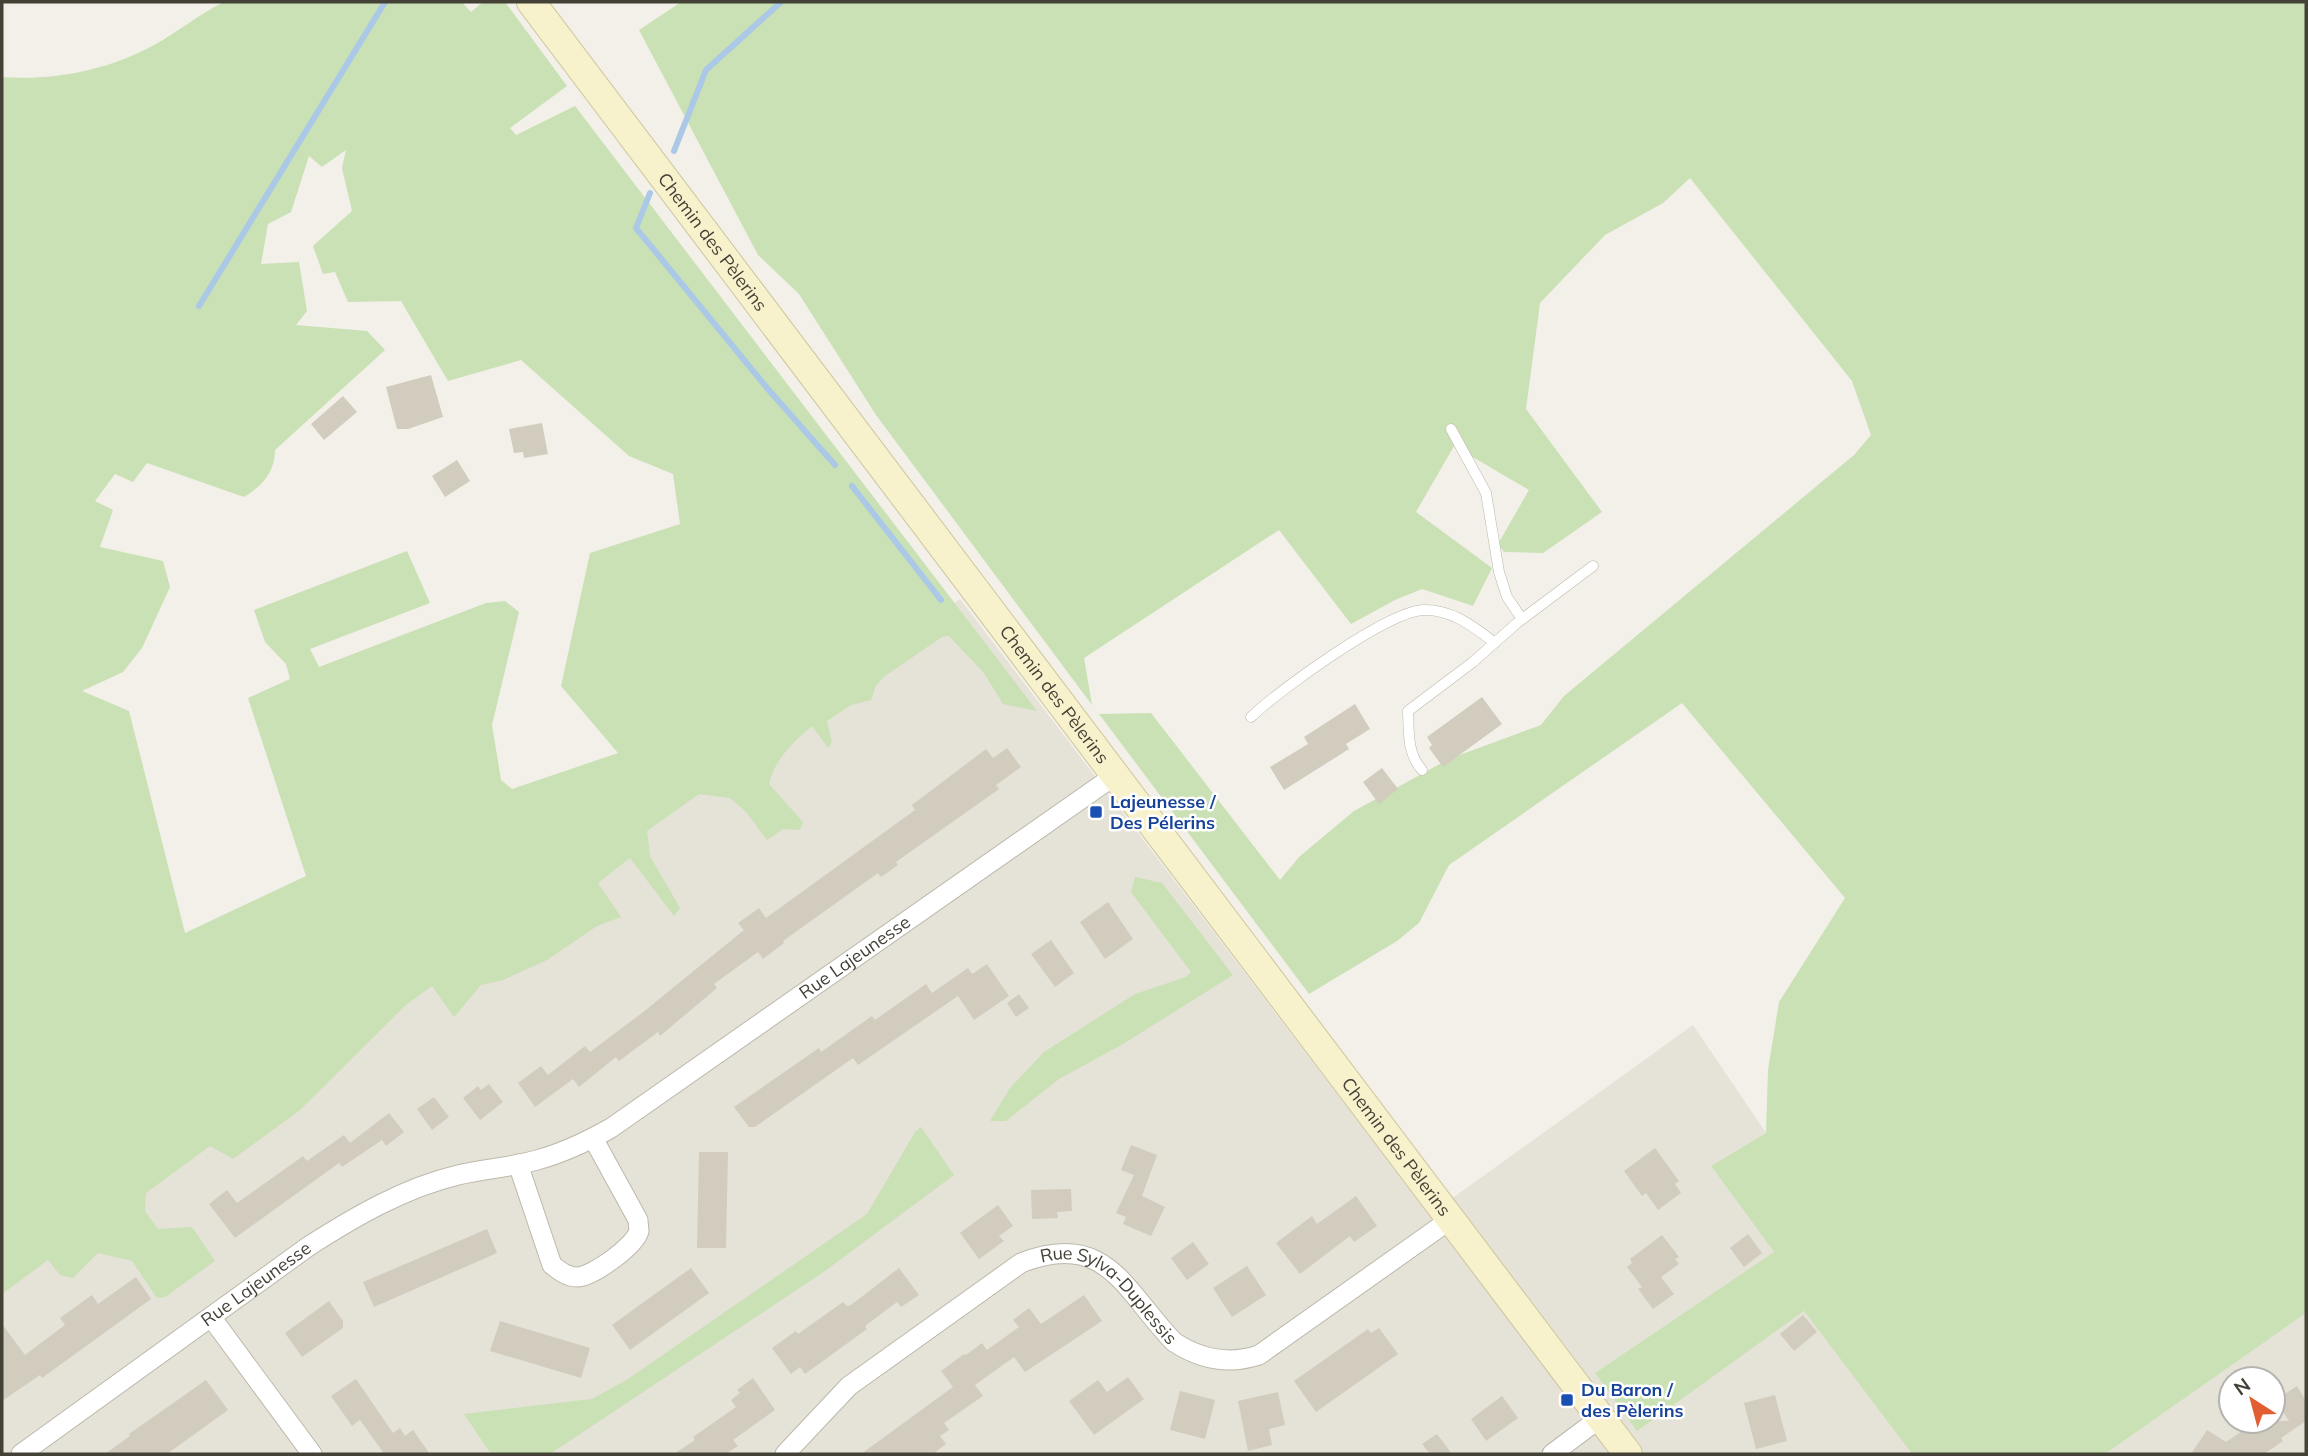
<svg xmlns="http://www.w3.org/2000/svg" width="2308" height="1456" viewBox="0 0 2308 1456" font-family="Mulish,sans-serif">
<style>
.residential{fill:#e5e2d7;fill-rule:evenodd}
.green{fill:#c9e1b5;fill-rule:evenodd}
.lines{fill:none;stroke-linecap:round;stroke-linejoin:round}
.stream{stroke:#abc8e7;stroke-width:6}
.building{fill:#d2ccbf}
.lane-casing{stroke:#bcb8ab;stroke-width:11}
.street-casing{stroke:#bcb8ab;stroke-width:21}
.secondary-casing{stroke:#ccc59d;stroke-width:30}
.lane{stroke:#fff;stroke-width:10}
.street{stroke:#fff;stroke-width:19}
.secondary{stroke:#f8f2cc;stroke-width:28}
.transit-dot{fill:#1a4fb4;stroke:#fff;stroke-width:2.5}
.labels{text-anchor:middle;stroke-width:5;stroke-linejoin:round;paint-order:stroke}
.street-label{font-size:18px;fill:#444137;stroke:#fff}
.transit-label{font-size:18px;font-weight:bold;fill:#164399;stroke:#fff;text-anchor:start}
</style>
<rect width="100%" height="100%" fill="#f2f0e8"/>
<path class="residential" d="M 960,599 L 1429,1215 L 1693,1025 L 1766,1133 L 1711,1166 L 1774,1252 L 1595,1373 L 1637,1430 L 1804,1311 L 1912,1454 L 2,1454 L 2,1293 Z
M 2306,1313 L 2306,1454 L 2105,1454 ZM 2231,1379 L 2273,1379 L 2273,1421 L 2231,1421 Z"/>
<path class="green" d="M 224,2 L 462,2 L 471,12 L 483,2 L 505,2 L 567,86 L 510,128 L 516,135 L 575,106 L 1037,711 L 1003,704 L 984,673 L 949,636 L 942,637 L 885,676 L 876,685 L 871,700 L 851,705 L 827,721 L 832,742 L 828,748 L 812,726 C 793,742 775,759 769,784 L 803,822 L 800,830 L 783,829 L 767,840 L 747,813 L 730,798 L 699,794 L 647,831 L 650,856 L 680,908 L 674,916 L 630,858 L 598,883 L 621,917 L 597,926 L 547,960 L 503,980 L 481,985 L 454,1017 L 432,986 L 407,1004 L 300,1110 L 233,1159 L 210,1146 L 146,1193 L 145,1211 L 158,1229 L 192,1227 L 215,1261 L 165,1297 L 157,1298 L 132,1261 L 98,1253 L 73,1278 L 60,1275 L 48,1260 L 2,1294 L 2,77 C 53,81 109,70 154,45 C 178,32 199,14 224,2 ZM 346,150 L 342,168 L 352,211 L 313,246 L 323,274 L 335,272 L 348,302 L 401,301 L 448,381 L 521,360 L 629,456 L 673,474 L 680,524 L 590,553 L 561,686 L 618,753 L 512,789 L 501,780 L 492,725 L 519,612 L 505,601 L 486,603 L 319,667 L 310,649 L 430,603 L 407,551 L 254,610 L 265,642 L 286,664 L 290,679 L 248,698 L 306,876 L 185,933 L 129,711 L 82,691 L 123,672 L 142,648 L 170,587 L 163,561 L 100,547 L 113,510 L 95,501 L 115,474 L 133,482 L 147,463 L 244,497 C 262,486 275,472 275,450 L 385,350 L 367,331 L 296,325 L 307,311 L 299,262 L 261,264 L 268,224 L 291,212 L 309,156 L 322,167 Z
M 681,2 L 2306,2 L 2306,1313 L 2105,1454 L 1912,1454 L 1804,1311 L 1637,1431 L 1595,1373 L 1774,1252 L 1711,1166 L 1766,1133 L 1768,1070 L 1779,1002 L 1845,898 L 1682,703 L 1449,865 L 1419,923 L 1397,941 L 1309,994 L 1099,714 L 1151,713 L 1280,880 L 1299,857 L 1354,811 L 1449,759 L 1541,725 L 1564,696 L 1854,455 L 1871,435 L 1852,381 L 1690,178 L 1663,203 L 1605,235 L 1540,303 L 1526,409 L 1602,512 L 1543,553 L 1504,552 L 1498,544 L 1529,490 L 1454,446 L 1416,512 L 1492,568 L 1473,606 L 1422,589 L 1395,600 L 1351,624 L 1279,530 L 1084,658 L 1092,705 L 876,415 L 799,294 L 758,255 L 639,30 Z
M 1135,877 L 1162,883 L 1233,975 L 1123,1044 L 1059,1079 L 1006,1121 L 990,1121 L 1010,1088 L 1044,1052 L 1135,994 L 1186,977 L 1191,972 L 1131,892 Z
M 921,1127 L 954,1175 L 825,1271 L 550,1454 L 491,1454 L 464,1414 L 592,1399 L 628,1379 L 867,1214 L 915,1132 Z"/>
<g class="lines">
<path class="stream" d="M 674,151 L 706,70 L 781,2
M 650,193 L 636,228 L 767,388 L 835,465
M 199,306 L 385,2
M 852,486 L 941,600"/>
</g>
<path class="building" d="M 431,375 L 443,417 L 408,429 L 397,429 L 386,387 Z
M 343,396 L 357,412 L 324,440 L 311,424 Z
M 542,423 L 548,454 L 524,458 L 523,452 L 514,453 L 509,429 Z
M 457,460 L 470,481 L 445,497 L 432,476 Z
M 1482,697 L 1502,724 L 1443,767 L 1429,748 L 1432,745 L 1427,737 Z
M 1355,704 L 1370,729 L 1346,744 L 1349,749 L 1284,790 L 1270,767 L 1308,744 L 1304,737 Z
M 1007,748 L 1021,767 L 996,785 L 999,789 L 896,862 L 898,865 L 881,877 L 878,873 L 783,941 L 784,943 L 763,959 L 758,952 L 714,984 L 717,988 L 660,1036 L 658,1032 L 619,1061 L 616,1057 L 579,1087 L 573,1079 L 535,1107 L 518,1083 L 541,1066 L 548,1075 L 585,1046 L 590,1052 L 642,1013 L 744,930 L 738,923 L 759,908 L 766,918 L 915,810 L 912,805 L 986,749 L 993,758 Z
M 1382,768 L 1398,789 L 1379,804 L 1363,782 Z
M 1108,902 L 1133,939 L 1105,959 L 1080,922 Z
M 1051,940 L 1074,973 L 1055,987 L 1031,954 Z
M 987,964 L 1009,996 L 974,1020 L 958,996 L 858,1065 L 853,1058 L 755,1127 L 749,1127 L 734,1107 L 819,1048 L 821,1052 L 872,1016 L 875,1020 L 926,984 L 932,993 L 968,968 L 972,974 Z
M 1019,994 L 1029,1008 L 1016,1017 L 1007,1003 Z
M 489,1084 L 503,1102 L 480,1120 L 463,1098 L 478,1086 L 481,1090 Z
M 434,1097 L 449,1117 L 432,1130 L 417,1109 Z
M 389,1113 L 404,1132 L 386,1146 L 382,1140 L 342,1167 L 339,1163 L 235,1238 L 209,1204 L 227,1190 L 237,1203 L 303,1156 L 307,1161 L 344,1135 L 350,1143 Z
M 1131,1145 L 1157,1155 L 1142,1196 L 1165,1207 L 1151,1236 L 1123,1224 L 1126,1217 L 1116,1213 L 1134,1175 L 1121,1170 Z
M 1655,1148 L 1679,1181 L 1675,1184 L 1681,1193 L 1658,1210 L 1646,1193 L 1642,1196 L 1624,1171 Z
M 699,1152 L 728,1152 L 726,1248 L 697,1248 Z
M 1071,1189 L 1072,1211 L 1057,1212 L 1058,1218 L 1032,1219 L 1031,1190 Z
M 1356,1196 L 1377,1226 L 1354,1242 L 1350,1236 L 1300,1274 L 1276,1243 L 1312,1216 L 1317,1224 Z
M 998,1205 L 1013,1226 L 999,1236 L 1004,1241 L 979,1259 L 960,1233 Z
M 487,1229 L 497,1253 L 374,1307 L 363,1282 Z
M 1748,1234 L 1762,1253 L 1744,1267 L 1730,1248 Z
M 1662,1235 L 1679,1257 L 1675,1259 L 1679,1264 L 1661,1277 L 1674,1294 L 1653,1309 L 1638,1289 L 1642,1287 L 1627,1267 L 1632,1263 L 1630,1259 Z
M 1193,1242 L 1209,1264 L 1187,1280 L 1171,1258 Z
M 1247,1266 L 1266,1295 L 1232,1317 L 1213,1288 Z
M 691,1268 L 709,1293 L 630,1350 L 612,1325 Z
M 899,1268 L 919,1295 L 901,1307 L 897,1302 L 865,1326 L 867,1329 L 805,1374 L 800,1367 L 791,1374 L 772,1348 L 796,1331 L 798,1334 L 843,1302 L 847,1306 L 851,1305 Z
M 136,1277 L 151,1299 L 42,1378 L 40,1375 L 2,1401 L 2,1324 L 25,1355 L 65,1325 L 60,1318 L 92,1295 L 98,1304 Z
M 1084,1295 L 1102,1321 L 1025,1372 L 1014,1357 L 975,1385 L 983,1396 L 944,1423 L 949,1430 L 940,1436 L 946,1444 L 933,1454 L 861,1454 L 953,1387 L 941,1371 L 964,1354 L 966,1355 L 982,1343 L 987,1350 L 1019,1327 L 1013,1320 L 1029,1308 L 1041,1324 Z
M 329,1301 L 343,1321 L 343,1328 L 302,1357 L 285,1333 Z
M 1803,1315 L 1817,1332 L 1794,1351 L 1780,1334 Z
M 500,1321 L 590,1348 L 581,1378 L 490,1351 Z
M 1379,1328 L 1398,1354 L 1316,1412 L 1294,1381 L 1368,1329 L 1371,1333 Z
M 1128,1377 L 1144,1399 L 1094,1435 L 1069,1401 L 1098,1380 L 1107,1392 Z
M 753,1378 L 775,1410 L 733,1440 L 738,1446 L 726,1454 L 674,1454 L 695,1440 L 693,1437 L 736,1407 L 731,1400 L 740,1393 L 737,1390 Z
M 356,1379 L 393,1433 L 400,1428 L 405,1436 L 413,1430 L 430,1454 L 379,1454 L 383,1452 L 360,1420 L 352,1426 L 331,1396 Z
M 206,1380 L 228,1410 L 167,1454 L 105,1454 L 130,1436 L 129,1434 Z
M 2297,1386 L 2306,1401 L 2306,1421 L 2281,1438 L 2283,1441 L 2264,1454 L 2191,1454 L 2207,1430 L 2226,1442 L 2257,1421 L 2289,1421 L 2276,1400 Z
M 1180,1391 L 1215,1400 L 1205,1439 L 1170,1430 Z
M 1278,1392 L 1285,1425 L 1269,1429 L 1272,1445 L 1248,1451 L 1238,1401 Z
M 1775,1395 L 1787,1441 L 1756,1449 L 1744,1403 Z
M 1502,1396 L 1518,1418 L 1486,1441 L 1471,1419 Z
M 1437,1434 L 1452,1454 L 1430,1454 L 1422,1444 Z"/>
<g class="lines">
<defs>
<path id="lane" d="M 1451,429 L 1486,493 L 1499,572 L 1507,597 L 1522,619
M 1251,717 C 1279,690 1387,612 1423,610 C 1452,609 1474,627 1495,643
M 1422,770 C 1407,753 1409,733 1408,711 L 1473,662 L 1517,623 L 1593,566"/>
<g id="street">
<path d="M 518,1164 L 552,1265 C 560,1271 567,1277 577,1277 C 592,1277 635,1246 639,1231 C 639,1231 638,1221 638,1220 L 593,1138"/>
<path d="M 211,1317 L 312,1454"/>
<path id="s1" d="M 21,1454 L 309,1246 C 356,1216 404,1188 458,1175 C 484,1169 512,1167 537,1160 C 563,1153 588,1141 611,1128 L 1114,776"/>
<path id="s2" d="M 785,1454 L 849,1386 L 1021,1263 C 1107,1229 1125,1292 1174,1342 C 1200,1359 1229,1365 1259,1355 L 1451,1219"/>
<path d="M 1552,1454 L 1600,1418"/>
</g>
<g id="secondary">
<path id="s3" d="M 531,2 L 1628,1454"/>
</g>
</defs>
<use href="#lane" class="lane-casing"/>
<use href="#street" class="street-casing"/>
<use href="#secondary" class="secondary-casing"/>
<use href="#lane" class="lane"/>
<use href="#street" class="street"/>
<use href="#secondary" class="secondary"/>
</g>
<g class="transit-dot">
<rect x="1089" y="805" width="14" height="14" rx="3.5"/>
<rect x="1560" y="1393" width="14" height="14" rx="3.5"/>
</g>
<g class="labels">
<g class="street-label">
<text dy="6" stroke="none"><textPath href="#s3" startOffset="301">Chemin des Pèlerins</textPath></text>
<text dy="6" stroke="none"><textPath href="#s3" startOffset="868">Chemin des Pèlerins</textPath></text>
<text dy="6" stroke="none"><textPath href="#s1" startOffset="980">Rue Lajeunesse</textPath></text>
<text dy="6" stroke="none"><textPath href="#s3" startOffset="1435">Chemin des Pèlerins</textPath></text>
<text dy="6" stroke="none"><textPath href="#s1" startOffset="290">Rue Lajeunesse</textPath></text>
<text dy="6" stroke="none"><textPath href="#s2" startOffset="410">Rue Sylva-Duplessis</textPath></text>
</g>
<g class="transit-label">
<text x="1110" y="808">Lajeunesse /<tspan x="1110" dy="21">Des Pélerins</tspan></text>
<text x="1581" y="1396">Du Baron /<tspan x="1581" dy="21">des Pèlerins</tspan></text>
</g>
</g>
<rect width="2308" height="1456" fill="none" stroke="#444137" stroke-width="7"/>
<g transform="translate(2252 1400) rotate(324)"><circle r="33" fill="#ffffff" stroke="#b4b3af" stroke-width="2"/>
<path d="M0-5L12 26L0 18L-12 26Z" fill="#e05e31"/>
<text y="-10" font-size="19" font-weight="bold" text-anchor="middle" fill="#444137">N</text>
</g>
</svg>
